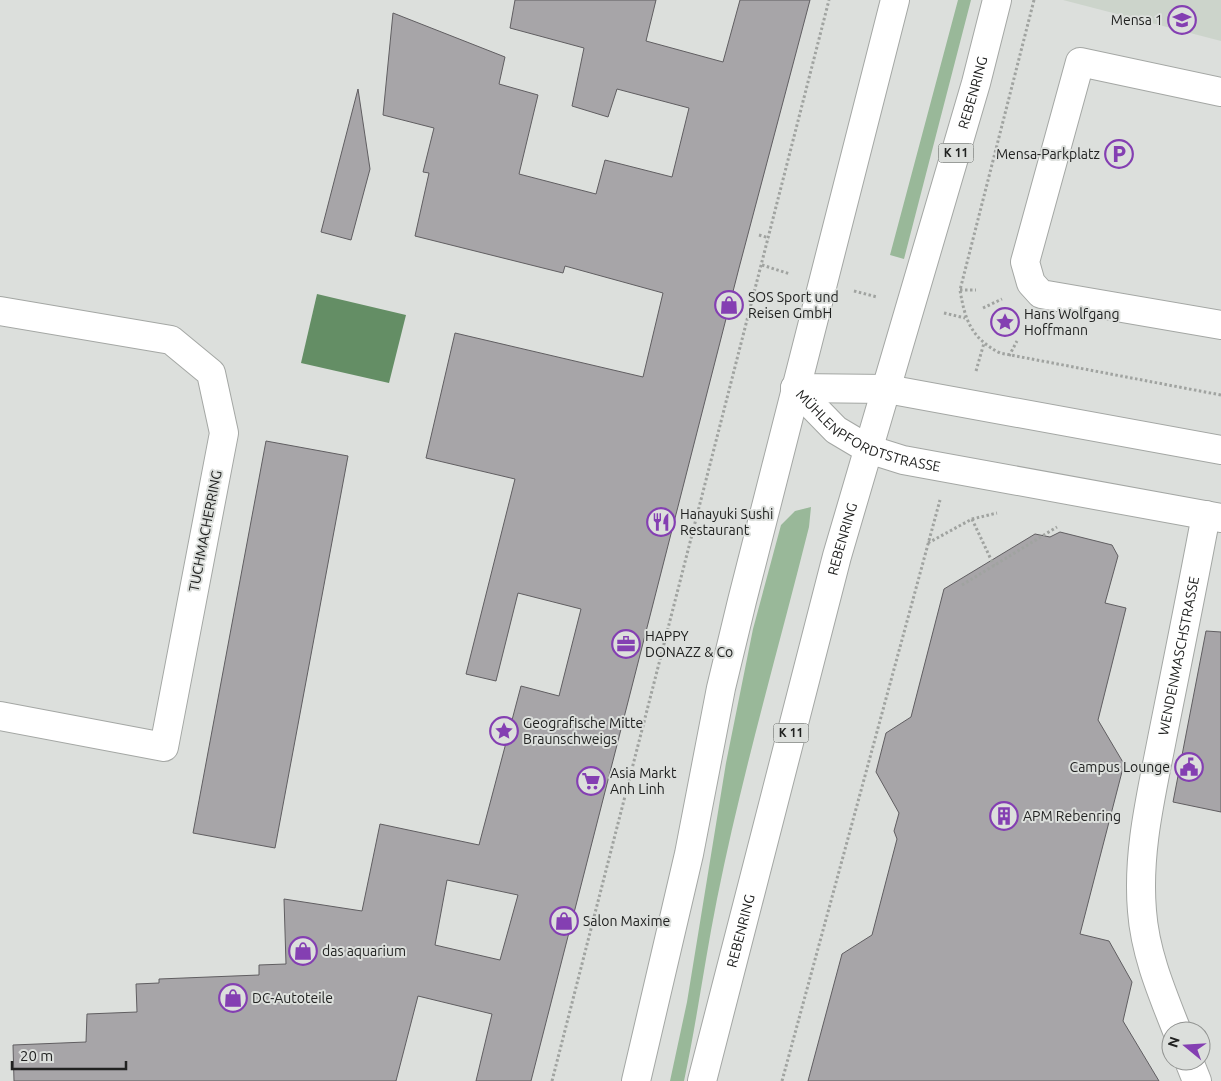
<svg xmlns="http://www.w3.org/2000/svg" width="1221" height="1081" viewBox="0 0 1221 1081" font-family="Ubuntu,sans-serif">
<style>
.built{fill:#ccd4cb}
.green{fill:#99b899}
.water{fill:#648e65}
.building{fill:#a7a5a8;stroke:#605e61;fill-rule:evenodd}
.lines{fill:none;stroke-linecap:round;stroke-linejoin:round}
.minor-casing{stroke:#a4a7a4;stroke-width:30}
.major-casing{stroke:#a4a7a4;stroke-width:30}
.path{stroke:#a0a3a0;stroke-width:3;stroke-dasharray:2.5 2.5;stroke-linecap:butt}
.minor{stroke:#fff;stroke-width:28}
.major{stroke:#fff;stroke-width:28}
.labels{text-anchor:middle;stroke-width:4;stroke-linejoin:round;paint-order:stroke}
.shield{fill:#dcdfdc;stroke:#595b59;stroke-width:1}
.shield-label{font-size:12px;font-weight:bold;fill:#212221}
.poi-label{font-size:14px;fill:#212221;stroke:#dcdfdc;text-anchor:start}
.street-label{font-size:14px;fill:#212221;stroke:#dcdfdc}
</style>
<rect width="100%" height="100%" fill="#dcdfdc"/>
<path class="built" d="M 1063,0 L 1221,0 L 1221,41 Z"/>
<path class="green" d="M 958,0 L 971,0 L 904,259 L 890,255 Z
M 811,507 L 809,527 C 778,651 742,774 717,899 C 705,959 697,1020 684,1081 L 670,1081 L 687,1002 L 726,763 L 753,629 L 781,525 L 795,511 Z"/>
<path class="water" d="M 317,294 L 406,315 L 389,383 L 301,363 Z"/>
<path class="building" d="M 515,0 L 656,0 L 646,41 L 723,62 L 740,0 L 810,0 L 739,268 L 531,1081 L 476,1081 L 492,1014 L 418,996 L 396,1081 L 14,1081 L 13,1045 L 86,1042 L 87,1014 L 137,1012 L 136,984 L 159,983 L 159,979 L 259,975 L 259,965 L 286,964 L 284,899 L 362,911 L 380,824 L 479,845 L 521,686 L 559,696 L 581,609 L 518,593 L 496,681 L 466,674 L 515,479 L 426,458 L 455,333 L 643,377 L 663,293 L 565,266 L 563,273 L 415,236 L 429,173 L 423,172 L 434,128 L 383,115 L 393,13 L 505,57 L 499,84 L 538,95 L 519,174 L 596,194 L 605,160 L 672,177 L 689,108 L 617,89 L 608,117 L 572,106 L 584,48 L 510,28 ZM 447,880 L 518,895 L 500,960 L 435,945 Z
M 358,89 L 370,169 L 351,240 L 321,232 Z
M 266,441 L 348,456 L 275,848 L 193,833 Z
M 1060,532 L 1112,545 L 1118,556 L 1105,603 L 1126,608 L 1098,720 L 1124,764 L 1080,934 L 1109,941 L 1132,982 L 1123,1021 L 1159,1081 L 808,1081 L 842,954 L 872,935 L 897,839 L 894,831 L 899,813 L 876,772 L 886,733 L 911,717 L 944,589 L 1035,534 L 1050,537 Z
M 1206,631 L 1221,632 L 1221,812 L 1173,802 Z"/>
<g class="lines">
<defs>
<g id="minor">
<path d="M 1221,92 L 1080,62 L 1025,262 L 1031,283 L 1041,294 L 1221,325"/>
<path d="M 0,311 L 171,340 L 211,373 L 224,433 L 164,747 L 0,716"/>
<path id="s1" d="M 1177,1031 C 1162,993 1145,953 1142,911 C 1137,853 1151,796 1162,739 C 1177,664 1192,590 1206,515"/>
<path d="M 1189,1061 L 1197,1081"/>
</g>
<g id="major">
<path id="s2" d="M 795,388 L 836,430 L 868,449 L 903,460 L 1221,518"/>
<path d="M 795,388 L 887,389 L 1221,450"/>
<path d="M 636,1081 L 689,854 L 721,688 L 742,601 L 895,0"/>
<path id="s3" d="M 702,1081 L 837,556 L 976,83 L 997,0"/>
</g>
</defs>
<use href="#minor" class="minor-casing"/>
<use href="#major" class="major-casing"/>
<path class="path" d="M 1034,0 L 960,290 C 965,320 971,338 1000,353 L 1221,395
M 759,235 L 769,238
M 762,265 L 790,274
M 960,290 L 976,290
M 854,291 L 877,297
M 983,308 L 1002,299
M 944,313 L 965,318
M 1009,356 L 1017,341
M 976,371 L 984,343
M 972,519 L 994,566
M 928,543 L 972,519 L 997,513
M 962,585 L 1057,527
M 552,1081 L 829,0
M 782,1081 L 940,500"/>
<use href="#minor" class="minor"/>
<use href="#major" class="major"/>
</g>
<defs>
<symbol id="university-ring" viewBox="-11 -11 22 22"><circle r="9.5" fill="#dcdfdc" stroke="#843fb2" stroke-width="1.5"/><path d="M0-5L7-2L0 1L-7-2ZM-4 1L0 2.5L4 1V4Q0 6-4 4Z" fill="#843fb2"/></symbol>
<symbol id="parking-ring" viewBox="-11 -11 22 22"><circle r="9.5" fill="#dcdfdc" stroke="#843fb2" stroke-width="1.5"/><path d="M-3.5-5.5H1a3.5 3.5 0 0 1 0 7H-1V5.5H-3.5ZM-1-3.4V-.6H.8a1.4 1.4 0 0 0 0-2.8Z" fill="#843fb2"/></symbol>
<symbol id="shop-ring" viewBox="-11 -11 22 22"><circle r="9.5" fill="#dcdfdc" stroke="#843fb2" stroke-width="1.5"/><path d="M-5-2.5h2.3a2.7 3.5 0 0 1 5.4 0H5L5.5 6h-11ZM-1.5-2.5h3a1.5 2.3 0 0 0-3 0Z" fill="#843fb2"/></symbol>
<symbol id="sight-ring" viewBox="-11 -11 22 22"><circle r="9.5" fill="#dcdfdc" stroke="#843fb2" stroke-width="1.5"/><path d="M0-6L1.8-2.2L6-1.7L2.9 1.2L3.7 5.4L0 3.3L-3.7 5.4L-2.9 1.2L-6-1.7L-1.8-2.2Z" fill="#843fb2"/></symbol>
<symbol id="restaurant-ring" viewBox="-11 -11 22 22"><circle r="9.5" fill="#dcdfdc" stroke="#843fb2" stroke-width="1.5"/><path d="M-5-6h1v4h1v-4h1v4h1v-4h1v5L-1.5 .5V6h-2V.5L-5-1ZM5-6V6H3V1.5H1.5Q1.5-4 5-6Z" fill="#843fb2"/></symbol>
<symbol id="office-ring" viewBox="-11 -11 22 22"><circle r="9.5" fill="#dcdfdc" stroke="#843fb2" stroke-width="1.5"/><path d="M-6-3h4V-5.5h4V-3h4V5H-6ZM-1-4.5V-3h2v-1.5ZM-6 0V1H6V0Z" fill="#843fb2"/></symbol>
<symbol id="civic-ring" viewBox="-11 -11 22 22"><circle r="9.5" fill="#dcdfdc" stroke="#843fb2" stroke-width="1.5"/><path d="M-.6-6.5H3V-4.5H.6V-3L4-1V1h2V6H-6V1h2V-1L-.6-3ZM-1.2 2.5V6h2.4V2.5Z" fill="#843fb2"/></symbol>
<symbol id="supermarket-ring" viewBox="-11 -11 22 22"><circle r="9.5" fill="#dcdfdc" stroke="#843fb2" stroke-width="1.5"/><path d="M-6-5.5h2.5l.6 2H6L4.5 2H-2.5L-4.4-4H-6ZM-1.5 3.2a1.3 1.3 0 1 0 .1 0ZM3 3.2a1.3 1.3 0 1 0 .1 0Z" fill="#843fb2"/></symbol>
<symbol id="building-ring" viewBox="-11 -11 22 22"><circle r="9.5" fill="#dcdfdc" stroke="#843fb2" stroke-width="1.5"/><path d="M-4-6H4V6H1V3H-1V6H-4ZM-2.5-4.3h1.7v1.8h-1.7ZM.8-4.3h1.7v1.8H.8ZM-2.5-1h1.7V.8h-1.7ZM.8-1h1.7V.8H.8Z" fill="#843fb2"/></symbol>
</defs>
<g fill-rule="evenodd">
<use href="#university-ring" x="1166" y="4" width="32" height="32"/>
<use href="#parking-ring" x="1103" y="138" width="32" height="32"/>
<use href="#shop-ring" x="713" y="289" width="32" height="32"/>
<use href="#sight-ring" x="989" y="306" width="32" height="32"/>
<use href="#restaurant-ring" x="645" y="506" width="32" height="32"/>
<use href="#office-ring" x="610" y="628" width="32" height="32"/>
<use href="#sight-ring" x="488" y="715" width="32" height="32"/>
<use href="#civic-ring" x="1173" y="751" width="32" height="32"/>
<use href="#supermarket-ring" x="575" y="765" width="32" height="32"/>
<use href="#building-ring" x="988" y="800" width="32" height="32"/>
<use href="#shop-ring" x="548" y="905" width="32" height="32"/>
<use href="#shop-ring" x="287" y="935" width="32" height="32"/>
<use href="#shop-ring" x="217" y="982" width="32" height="32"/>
</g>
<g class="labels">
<g class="shield">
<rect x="938.5" y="143.5" width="35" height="19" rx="4"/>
<rect x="773.5" y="723.5" width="35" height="19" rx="4"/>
</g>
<g class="shield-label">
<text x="956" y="157">K 11</text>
<text x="791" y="737">K 11</text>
</g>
<g class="poi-label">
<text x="1163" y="25" text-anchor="end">Mensa 1</text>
<text x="1100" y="159" text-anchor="end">Mensa-Parkplatz</text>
<text x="748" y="302">SOS Sport und<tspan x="748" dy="16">Reisen GmbH</tspan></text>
<text x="1024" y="319">Hans Wolfgang<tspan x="1024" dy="16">Hoffmann</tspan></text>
<text x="680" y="519">Hanayuki Sushi<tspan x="680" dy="16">Restaurant</tspan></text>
<text x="645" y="641">HAPPY<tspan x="645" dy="16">DONAZZ &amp; Co</tspan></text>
<text x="523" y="728">Geografische Mitte<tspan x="523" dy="16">Braunschweigs</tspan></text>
<text x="1170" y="772" text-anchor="end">Campus Lounge</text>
<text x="610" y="778">Asia Markt<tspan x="610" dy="16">Anh Linh</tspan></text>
<text x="1023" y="821">APM Rebenring</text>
<text x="583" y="926">Salon Maxime</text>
<text x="322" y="956">das aquarium</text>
<text x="252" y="1003">DC-Autoteile</text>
</g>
<g class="street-label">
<text dy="5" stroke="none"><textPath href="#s3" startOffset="1025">REBENRING</textPath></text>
<text dy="5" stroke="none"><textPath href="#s2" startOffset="88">MÜHLENPFORDTSTRASSE</textPath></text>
<text transform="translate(205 531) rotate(-79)" y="5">TUCHMACHERRING</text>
<text dy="5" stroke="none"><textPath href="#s3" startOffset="560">REBENRING</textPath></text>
<text dy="5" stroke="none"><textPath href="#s1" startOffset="384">WENDENMASCHSTRASSE</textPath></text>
<text dy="5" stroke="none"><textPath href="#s3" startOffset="155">REBENRING</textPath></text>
</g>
</g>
<g transform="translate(1186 1046) rotate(288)"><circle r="24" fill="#dcdfdc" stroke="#919391"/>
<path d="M0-4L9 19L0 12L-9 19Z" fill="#843fb2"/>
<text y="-8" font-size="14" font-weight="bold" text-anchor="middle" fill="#212221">N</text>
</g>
<path d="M12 1061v8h114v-8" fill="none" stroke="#212221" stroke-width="2.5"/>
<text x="20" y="1061" font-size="15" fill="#212221" stroke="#dcdfdc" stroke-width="4" paint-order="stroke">20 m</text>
</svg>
